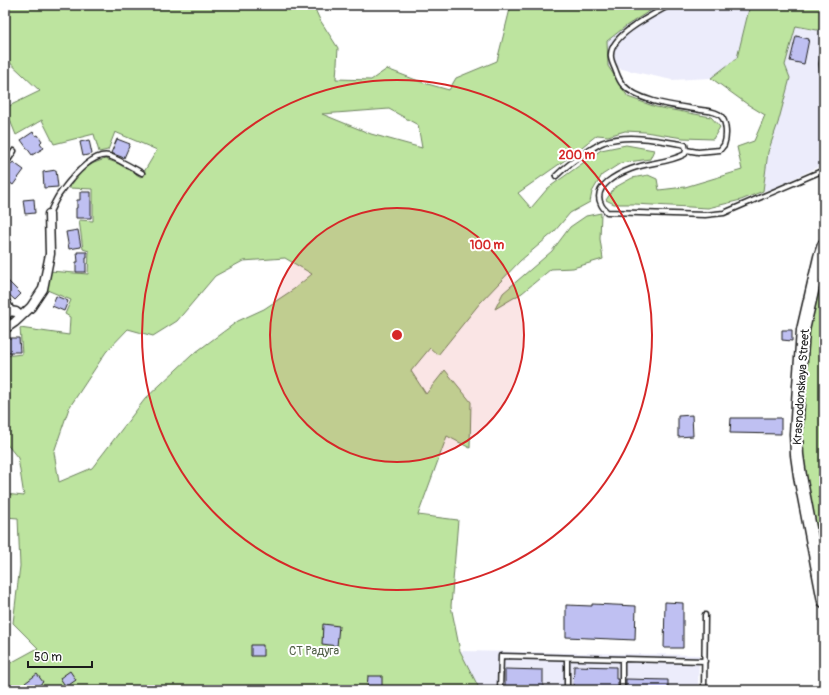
<svg xmlns="http://www.w3.org/2000/svg" width="829" height="695" viewBox="0 0 829 695" font-family="Pangolin,sans-serif">
<style>
.built{fill:#ececfb}
.green{fill:#bde49f;stroke:#6c805e;fill-rule:evenodd}
.building{fill:#bfc0f2;stroke:#1c1c1c}
.lines{fill:none;stroke-linecap:round;stroke-linejoin:round}
.lane-casing{stroke:#1c1c1c;stroke-width:7}
.street-casing{stroke:#1c1c1c;stroke-width:11}
.secondary-casing{stroke:#1c1c1c;stroke-width:15}
.lane{stroke:#fff;stroke-width:4}
.street{stroke:#fff;stroke-width:8}
.secondary{stroke:#fff;stroke-width:12}
.ring{fill:none;stroke:#d62828;stroke-width:2}
.labels{text-anchor:middle;stroke-width:4;stroke-linejoin:round;paint-order:stroke}
.street-label{font-size:12px;fill:#1c1c1c;stroke:#fff}
.park-label{font-size:12px;fill:#54624a;stroke:#fff}
.centre{fill:#d62828;stroke:#fff;stroke-width:2}
.ring-label{font-size:12px;text-anchor:middle;font-weight:bold;fill:#d62828;stroke:#fff;stroke-width:4;stroke-linejoin:round;paint-order:stroke}
</style>
<rect width="100%" height="100%" fill="#fff"/>
<filter id="ink" filterUnits="userSpaceOnUse"><feTurbulence type="fractalNoise" baseFrequency=".025" numOctaves="2"/><feDisplacementMap in="SourceGraphic" scale="8" xChannelSelector="R" yChannelSelector="G"/><feConvolveMatrix kernelMatrix="1 2 1 2 8 2 1 2 1" color-interpolation-filters="sRGB"/></filter>
<g filter="url(#ink)">
<path class="built" d="M 659,5 L 750,5 L 737,58 L 711,78 L 672,80 L 608,66 L 607,41 L 626,26 Z
M 796,26 L 817,30 L 824,28 L 824,164 L 772,189 L 763,191 L 768,152 L 790,79 L 785,65 Z
M 460,651 L 699,655 L 698,690 L 480,690 Z"/>
<path class="green" d="M 5,5 L 313,5 L 320,20 L 338,48 L 336,79 L 371,80 L 387,69 L 424,83 L 449,90 L 456,78 L 497,61 L 510,9 L 517,5 L 659,5 L 626,26 L 607,41 L 608,66 L 628,97 L 656,107 L 711,117 L 720,127 L 713,139 L 683,138 L 645,132 L 625,131 L 608,136 L 597,135 L 568,158 L 518,193 L 531,208 L 548,188 L 601,150 L 626,145 L 654,150 L 650,159 L 621,163 L 602,175 L 592,192 L 590,202 L 570,213 L 554,232 L 520,261 L 480,303 L 438,355 L 430,348 L 411,371 L 426,394 L 445,370 L 471,402 L 470,448 L 447,436 L 418,515 L 458,520 L 451,606 L 460,651 L 480,690 L 5,690 L 5,666 L 38,648 L 13,623 L 20,566 L 18,518 L 5,517 L 5,494 L 24,496 L 18,458 L 5,442 L 5,356 L 22,354 L 20,328 L 69,335 L 70,317 L 65,314 L 71,300 L 47,290 L 49,271 L 88,274 L 89,251 L 83,249 L 79,220 L 93,221 L 93,189 L 69,188 L 83,169 L 94,163 L 105,159 L 117,163 L 141,177 L 157,150 L 115,132 L 108,150 L 99,152 L 94,134 L 54,144 L 42,120 L 16,135 L 5,108 L 40,91 L 5,58 ZM 389,109 L 418,125 L 422,148 L 371,134 L 322,114 ZM 285,258 L 312,274 L 294,289 L 264,309 L 238,321 L 192,355 L 145,399 L 92,468 L 59,482 L 54,452 L 69,408 L 106,352 L 128,329 L 153,336 L 177,321 L 215,276 L 243,261 Z
M 750,5 L 824,5 L 824,28 L 817,30 L 796,26 L 785,65 L 790,78 L 778,123 L 768,152 L 763,191 L 741,200 L 708,208 L 634,204 L 614,204 L 606,200 L 614,188 L 632,178 L 648,175 L 657,179 L 659,190 L 685,187 L 742,170 L 737,147 L 754,141 L 765,115 L 747,104 L 711,78 L 737,58 Z
M 601,213 L 600,239 L 603,259 L 573,268 L 551,269 L 522,293 L 495,309 L 503,293 L 552,251 L 570,227 L 586,216 Z
M 824,260 L 824,573 L 801,458 L 801,404 L 807,332 Z"/>
<path class="building" d="M 796,36 L 809,39 L 804,64 L 790,61 Z
M 33,132 L 36,136 L 38,135 L 42,141 L 40,143 L 44,148 L 32,155 L 21,140 Z
M 117,139 L 130,144 L 124,158 L 111,153 Z
M 89,140 L 92,154 L 83,156 L 80,142 Z
M 13,162 L 24,170 L 13,185 L 5,179 L 5,172 Z
M 56,170 L 58,187 L 44,188 L 43,172 Z
M 80,192 L 91,192 L 91,218 L 76,218 L 76,208 L 77,208 L 77,200 L 80,200 Z
M 34,199 L 35,213 L 25,214 L 23,200 Z
M 78,230 L 81,247 L 69,249 L 66,232 Z
M 77,252 L 87,252 L 87,258 L 86,258 L 86,272 L 76,272 L 76,262 L 78,262 Z
M 5,278 L 21,294 L 15,300 L 5,291 Z
M 56,296 L 68,301 L 64,311 L 52,306 Z
M 782,330 L 792,330 L 792,341 L 782,340 Z
M 5,338 L 19,338 L 20,352 L 6,352 Z
M 692,415 L 693,436 L 678,437 L 678,416 Z
M 731,418 L 781,418 L 781,434 L 730,433 Z
M 665,602 L 683,603 L 683,648 L 664,648 Z
M 592,604 L 636,606 L 635,640 L 566,637 L 566,605 L 592,606 Z
M 323,624 L 339,626 L 337,646 L 322,644 Z
M 251,645 L 263,645 L 263,656 L 251,656 Z
M 574,666 L 616,667 L 616,679 L 618,679 L 618,690 L 573,690 Z
M 505,669 L 543,670 L 543,690 L 505,690 Z
M 70,671 L 76,680 L 66,687 L 60,678 Z
M 37,674 L 43,682 L 33,690 L 31,690 L 25,683 Z
M 368,676 L 382,676 L 382,690 L 367,690 Z
M 626,679 L 668,680 L 668,690 L 626,690 Z"/>
<g class="lines">
<defs>
<path id="lane" d="M 670,5 C 654,14 612,34 611,54 C 610,59 613,64 615,69 C 617,74 619,81 623,85 C 640,103 678,106 701,110 C 707,111 716,111 721,116 C 727,122 727,138 724,145 C 723,146 721,149 720,150 L 698,152 L 686,150
M 824,48 L 822,64 L 824,90
M 5,165 L 14,151
M 556,176 C 567,165 580,156 593,148 C 597,146 600,143 604,142 C 627,134 658,140 681,144 L 685,145 L 686,150 L 685,154 C 669,163 649,162 631,169 C 618,174 592,186 601,204 C 602,207 605,210 607,212 L 705,215 L 724,213 L 824,170
M 49,214 C 53,206 56,198 61,192 C 70,180 92,152 109,156 C 118,159 133,168 142,173
M 500,690 L 501,656 L 705,661
M 567,690 L 567,658
M 622,690 L 622,659
M 704,690 L 705,615"/>
<path id="street" d="M 5,301 L 10,311
M 5,316 L 10,311 L 16,312 L 21,316
M 5,329 L 15,322 L 31,307 L 43,289 L 50,254 L 49,214"/>
<path id="secondary" d="M 824,245 L 820,257 L 803,330 L 799,386 L 796,434 L 797,455 L 800,476 L 824,601"/>
</defs>
<use href="#lane" class="lane-casing"/>
<use href="#street" class="street-casing"/>
<use href="#secondary" class="secondary-casing"/>
<use href="#lane" class="lane"/>
<use href="#street" class="street"/>
<use href="#secondary" class="secondary"/>
</g>
</g>
<circle cx="397" cy="335" r="127" fill="#d62828" fill-opacity=".12"/>
<g class="ring">
<circle cx="397" cy="335" r="127"/>
<circle cx="397" cy="335" r="255"/>
</g>
<g class="labels">
<g class="street-label">
<text transform="translate(801 387) rotate(-86)" y="4">Krasnodonskaya Street</text>
</g>
<g class="park-label">
<text x="314" y="655">СТ Радуга</text>
</g>
</g>
<circle cx="397" cy="335" r="6" class="centre"/>
<g class="ring-label">
<text x="577" y="159">200 m</text>
<text x="487" y="249">100 m</text>
</g>
<rect width="829" height="695" fill="none" stroke="#fff" stroke-width="20"/>
<rect x="10" y="10" width="809" height="675" fill="none" stroke="#1c1c1c" stroke-width="1.5" filter="url(#ink)"/>
<path d="M28 661v6h64v-6" fill="none" stroke="#1c1c1c" stroke-width="2"/>
<text x="34" y="661" font-size="12" fill="#1c1c1c" stroke="#ffffff" stroke-width="3" paint-order="stroke">50 m</text>
</svg>
